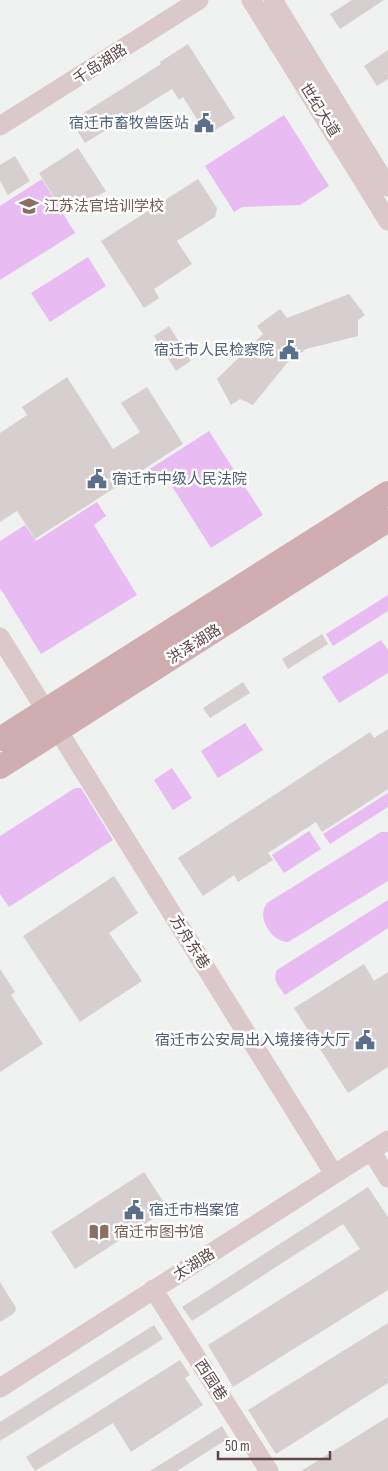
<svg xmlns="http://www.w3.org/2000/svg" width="388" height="1471" viewBox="0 0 388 1471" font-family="'Sofia Sans Condensed','Noto Sans SC',sans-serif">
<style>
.green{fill:#e8bbf2}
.building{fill:#d7cfcf}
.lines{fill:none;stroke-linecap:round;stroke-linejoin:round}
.minor{stroke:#dac8ca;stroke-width:19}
.major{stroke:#d0adb0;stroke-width:24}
.labels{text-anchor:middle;stroke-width:5;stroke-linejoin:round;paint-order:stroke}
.street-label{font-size:15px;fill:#5e4649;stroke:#fff}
.service-label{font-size:15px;fill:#4e5e75;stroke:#fff;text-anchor:end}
.education-label{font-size:15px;fill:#785e54;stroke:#fff;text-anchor:start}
</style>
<rect width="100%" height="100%" fill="#eff2f0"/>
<path class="green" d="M 284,115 L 329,186 L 300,205 L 242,207 L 234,212 L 205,166 Z
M 42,179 L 75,233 L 0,280 L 0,206 Z
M 88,257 L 106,286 L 50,322 L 31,293 Z
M 209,431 L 263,515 L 211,548 L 166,477 L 147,488 L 139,476 Z
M 97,502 L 106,516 L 94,525 L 137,595 L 41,654 L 0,588 L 0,541 L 25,525 L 36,541 Z
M 388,595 L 388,611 L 333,646 L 326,634 Z
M 381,640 L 388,650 L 388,673 L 339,703 L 322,677 Z
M 245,723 L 263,750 L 218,778 L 201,751 Z
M 172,768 L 192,798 L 173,810 L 154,780 Z
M 75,788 L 81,788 L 113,840 L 9,907 L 0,894 L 0,836 Z
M 388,793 L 388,807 L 330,844 L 323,834 Z
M 309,831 L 321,849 L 284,873 L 272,855 Z
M 381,832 L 388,832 L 388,881 L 288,942 C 271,942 256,917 267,903 Z
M 388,900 L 388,928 L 285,995 C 279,987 272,980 277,970 Z"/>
<path class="building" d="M 352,0 L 384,0 L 340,29 L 330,14 Z
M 188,44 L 235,118 L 207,135 L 183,97 L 179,100 L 172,89 L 85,143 L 71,121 L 161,64 L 160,62 Z
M 388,50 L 388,79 L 377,86 L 364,66 Z
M 78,148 L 106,191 L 65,215 L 39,173 Z
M 15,156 L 30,181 L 8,195 L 0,181 L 0,165 Z
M 198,179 L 217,208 L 215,217 L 177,241 L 192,264 L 154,289 L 159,298 L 144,308 L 101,241 Z
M 349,294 L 365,315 L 358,320 L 358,336 L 306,349 L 287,363 L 253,405 L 240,399 L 231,405 L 217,379 L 263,334 L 257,326 L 280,309 L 287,318 Z
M 169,326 L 191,361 L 176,371 L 154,336 Z
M 67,377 L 113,449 L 140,432 L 121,403 L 147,387 L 183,444 L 35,539 L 17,511 L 0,522 L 0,433 L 27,415 L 22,407 Z
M 322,634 L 328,644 L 288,669 L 282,659 Z
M 243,682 L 250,693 L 210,718 L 203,708 Z
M 388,729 L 388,789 L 322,832 L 316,822 L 268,853 L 273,860 L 238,882 L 234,875 L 203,896 L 178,858 L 370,732 L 374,738 Z
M 114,876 L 138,913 L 109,933 L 142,981 L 80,1022 L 23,936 Z
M 364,964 L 374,981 L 388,972 L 388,1067 L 348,1093 L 294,1008 Z
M 0,969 L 15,992 L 11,995 L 43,1044 L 0,1072 Z
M 144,1172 L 168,1209 L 75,1269 L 51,1232 Z
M 368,1187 L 388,1217 L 388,1290 L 233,1387 L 208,1345 L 360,1249 L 343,1224 L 192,1321 L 182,1307 Z
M 0,1282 L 15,1306 L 16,1310 L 13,1314 L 0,1322 Z
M 388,1323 L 388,1383 L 276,1454 L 248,1410 Z
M 154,1325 L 163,1339 L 0,1441 L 0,1422 Z
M 180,1360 L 190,1375 L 185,1378 L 203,1405 L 131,1452 L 113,1423 L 35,1471 L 26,1457 Z
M 388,1417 L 388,1471 L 301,1471 Z
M 222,1426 L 229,1438 L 177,1471 L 150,1471 Z"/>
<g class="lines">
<path class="minor" d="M 251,0 L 388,221
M 273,0 L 388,187
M 0,126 L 199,0
M 0,637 L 334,1174
M 371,1151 L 388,1178
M 153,1289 L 269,1471
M 0,1388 L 388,1140"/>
<path class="major" d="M 0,739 L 388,493
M 0,767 L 388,520"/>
</g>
<defs>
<symbol id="civic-bare" viewBox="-9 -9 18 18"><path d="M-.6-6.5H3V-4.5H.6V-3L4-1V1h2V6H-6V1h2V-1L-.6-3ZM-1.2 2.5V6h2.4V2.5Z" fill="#5c6f8a" stroke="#fff" stroke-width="2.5" paint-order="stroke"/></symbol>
<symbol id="school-bare" viewBox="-9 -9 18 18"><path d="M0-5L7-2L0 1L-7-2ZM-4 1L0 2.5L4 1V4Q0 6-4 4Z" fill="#8d6e63" stroke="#fff" stroke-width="2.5" paint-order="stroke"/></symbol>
<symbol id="library-bare" viewBox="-9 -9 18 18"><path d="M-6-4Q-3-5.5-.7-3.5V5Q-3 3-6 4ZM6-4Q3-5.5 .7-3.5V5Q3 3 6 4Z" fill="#8d6e63" stroke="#fff" stroke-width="2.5" paint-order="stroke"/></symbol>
</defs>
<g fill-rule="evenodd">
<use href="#civic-bare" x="190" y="109" width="28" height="28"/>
<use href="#school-bare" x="15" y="192" width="28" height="28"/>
<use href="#civic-bare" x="275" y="336" width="28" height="28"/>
<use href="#civic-bare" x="83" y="465" width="28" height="28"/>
<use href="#civic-bare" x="351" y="1026" width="28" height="28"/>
<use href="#civic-bare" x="120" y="1196" width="28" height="28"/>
<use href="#library-bare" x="85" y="1218" width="28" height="28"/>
</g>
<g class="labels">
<g class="street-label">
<text transform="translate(100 64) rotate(-33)" y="5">千岛湖路</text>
<text transform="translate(320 110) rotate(58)" y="5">世纪大道</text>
<text transform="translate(194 644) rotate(-32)" y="5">洪泽湖路</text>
<text transform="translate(190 942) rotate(58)" y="5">方舟东巷</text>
<text transform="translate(194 1264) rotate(-32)" y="5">太湖路</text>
<text transform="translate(211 1380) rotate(57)" y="5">西园巷</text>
</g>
<g class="service-label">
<text x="189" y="128">宿迁市畜牧兽医站</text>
<text x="274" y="355">宿迁市人民检察院</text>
<text x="112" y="484" text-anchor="start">宿迁市中级人民法院</text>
<text x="350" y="1045">宿迁市公安局出入境接待大厅</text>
<text x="149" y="1215" text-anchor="start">宿迁市档案馆</text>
</g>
<g class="education-label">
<text x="44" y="211">江苏法官培训学校</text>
<text x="114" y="1237">宿迁市图书馆</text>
</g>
</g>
<path d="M218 1451v8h112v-8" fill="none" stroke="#5e4649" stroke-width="2.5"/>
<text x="225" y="1451" font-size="15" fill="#5e4649" stroke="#ffffff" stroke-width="4" paint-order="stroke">50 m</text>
</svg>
